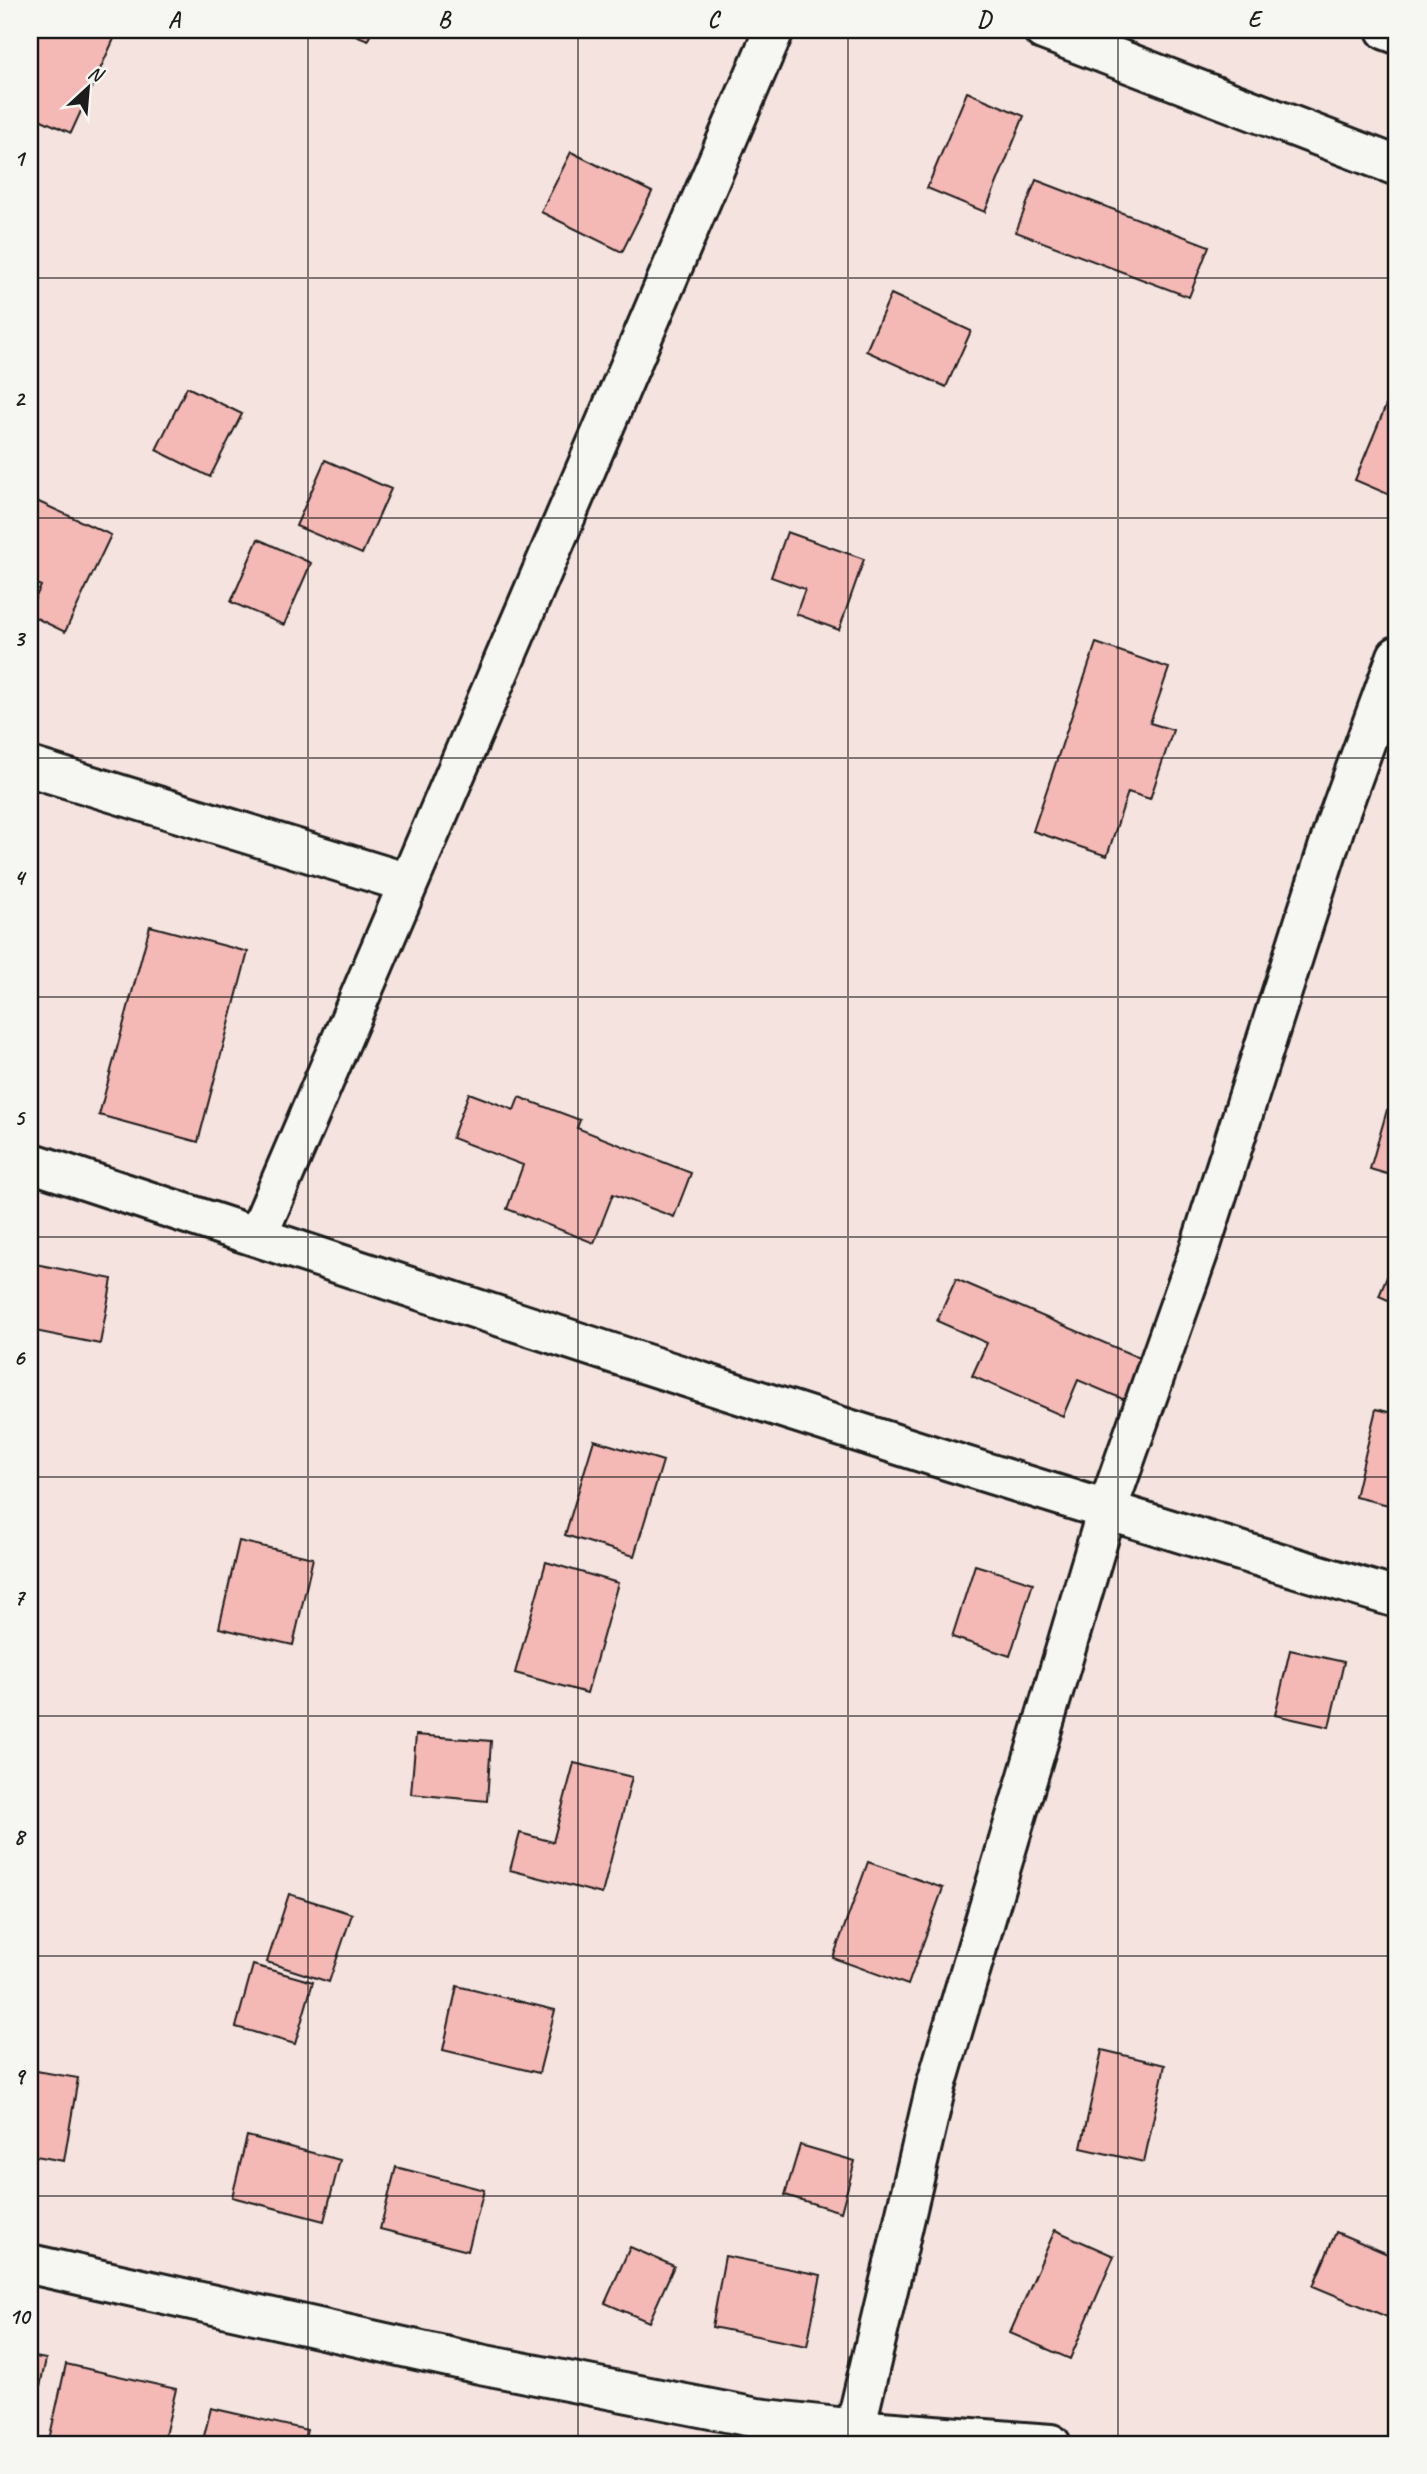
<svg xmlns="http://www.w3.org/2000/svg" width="1427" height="2474" viewBox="0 0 1427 2474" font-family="Caveat,sans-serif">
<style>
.building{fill:#f4b8b5;stroke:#1c1c1c;stroke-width:2}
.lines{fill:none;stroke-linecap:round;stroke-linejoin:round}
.minor-casing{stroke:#1c1c1c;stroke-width:44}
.highway-casing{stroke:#1c1c1c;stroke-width:44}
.minor{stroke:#f6f6f2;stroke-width:38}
.highway{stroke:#f6f6f2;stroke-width:38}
.grid{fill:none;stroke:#1c1c1c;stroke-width:2;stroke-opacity:0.55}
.neatline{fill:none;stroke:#1c1c1c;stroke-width:2.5}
.grid-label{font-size:23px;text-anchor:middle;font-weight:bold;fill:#1c1c1c}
</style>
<rect width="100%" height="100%" fill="#f5e3e0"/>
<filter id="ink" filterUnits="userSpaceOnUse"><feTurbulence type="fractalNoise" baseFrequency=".0143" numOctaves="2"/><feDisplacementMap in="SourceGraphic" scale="14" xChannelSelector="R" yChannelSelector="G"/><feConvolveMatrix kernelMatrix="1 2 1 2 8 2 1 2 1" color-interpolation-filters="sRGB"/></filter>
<g filter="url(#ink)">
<path class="building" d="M 30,30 L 118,30 L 71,133 L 30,115 Z
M 343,30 L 372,30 L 368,40 Z
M 967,92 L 1024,116 L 985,212 L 927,188 Z
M 571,152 L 652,192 L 622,252 L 541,212 Z
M 1036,180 L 1209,246 L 1189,297 L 1016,232 Z
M 891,294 L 971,331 L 946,387 L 866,351 Z
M 1397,379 L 1397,498 L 1355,480 Z
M 187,387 L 242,414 L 210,477 L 156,450 Z
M 325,460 L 391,489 L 362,554 L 296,526 Z
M 30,498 L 111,535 L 65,632 L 30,615 L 30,609 L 41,586 L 30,581 Z
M 787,532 L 864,559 L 839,630 L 796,614 L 805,589 L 771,577 Z
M 258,539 L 311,563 L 284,625 L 231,602 Z
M 1096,643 L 1169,668 L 1150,723 L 1173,730 L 1150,799 L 1128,792 L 1107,856 L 1033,831 Z
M 150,926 L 248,952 L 198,1142 L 99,1115 Z
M 469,1093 L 514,1110 L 519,1097 L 580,1120 L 577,1128 L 691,1173 L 674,1217 L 613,1194 L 594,1243 L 507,1209 L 523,1165 L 452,1138 Z
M 1387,1110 L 1397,1113 L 1397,1177 L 1370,1169 Z
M 1395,1258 L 1397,1259 L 1397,1304 L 1379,1296 Z
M 30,1263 L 112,1279 L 100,1344 L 30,1330 Z
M 956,1279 L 1149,1362 L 1132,1403 L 1078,1380 L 1063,1416 L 972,1376 L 987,1343 L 937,1321 Z
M 1376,1409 L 1397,1414 L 1397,1507 L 1355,1497 Z
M 594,1440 L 663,1461 L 634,1556 L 565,1535 Z
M 239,1541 L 313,1558 L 293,1645 L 219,1628 Z
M 546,1562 L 618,1583 L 587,1693 L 515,1673 Z
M 975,1565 L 1033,1583 L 1010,1656 L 952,1637 Z
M 1290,1650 L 1344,1662 L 1329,1727 L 1275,1715 Z
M 416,1735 L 491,1741 L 487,1801 L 411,1794 Z
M 574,1763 L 632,1777 L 602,1894 L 510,1870 L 520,1833 L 553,1842 Z
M 868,1862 L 943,1888 L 908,1985 L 833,1958 Z
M 289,1894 L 352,1914 L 329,1982 L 267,1962 Z
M 253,1965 L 313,1982 L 295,2044 L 236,2027 Z
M 457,1986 L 555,2010 L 539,2073 L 443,2050 Z
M 1102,2050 L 1165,2065 L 1144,2162 L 1081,2148 Z
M 30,2070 L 78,2078 L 64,2161 L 30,2155 Z
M 247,2136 L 340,2160 L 324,2221 L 232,2197 Z
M 800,2145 L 855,2161 L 841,2212 L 785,2195 Z
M 396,2167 L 484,2190 L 468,2251 L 380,2229 Z
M 1055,2230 L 1114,2256 L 1070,2359 L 1010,2333 Z
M 1336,2232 L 1397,2258 L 1397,2321 L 1313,2286 Z
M 630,2247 L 674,2266 L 649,2322 L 605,2303 Z
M 725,2256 L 821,2275 L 807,2346 L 712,2327 Z
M 30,2356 L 46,2359 L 30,2433 Z
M 66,2364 L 176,2389 L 163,2444 L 66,2444 L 49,2440 Z
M 211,2408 L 307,2430 L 303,2444 L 202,2444 Z"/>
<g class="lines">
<defs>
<path id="minor" d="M 1043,30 L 1397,166
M 30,767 L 408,883
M 30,1162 C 484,1312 938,1462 1397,1598
M 257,1237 L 774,30
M 30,2264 L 480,2364 L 757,2418 L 855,2429 L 1051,2444
M 855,2429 L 936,2086 L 1107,1510 L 1201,1245 L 1336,823 L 1397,656"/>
<path id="highway" d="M 1386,30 L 1397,34"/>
</defs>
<use href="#minor" class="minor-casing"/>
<use href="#highway" class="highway-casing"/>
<use href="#minor" class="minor"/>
<use href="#highway" class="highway"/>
</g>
</g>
<path class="grid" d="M 308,30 L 308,2444M 578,30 L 578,2444M 848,30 L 848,2444M 1118,30 L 1118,2444M 30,278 L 1397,278M 30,518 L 1397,518M 30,758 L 1397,758M 30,997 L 1397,997M 30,1237 L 1397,1237M 30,1477 L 1397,1477M 30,1716 L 1397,1716M 30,1956 L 1397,1956M 30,2196 L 1397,2196"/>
<rect width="1427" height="2474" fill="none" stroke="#f6f6f2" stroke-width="77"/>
<g transform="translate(88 88) rotate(26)" stroke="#f6f6f2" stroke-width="5" paint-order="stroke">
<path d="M0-5L12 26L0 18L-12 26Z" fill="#1c1c1c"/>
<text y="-10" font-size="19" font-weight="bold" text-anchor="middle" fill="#1c1c1c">N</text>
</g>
<rect x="38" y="38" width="1350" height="2398" class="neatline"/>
<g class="grid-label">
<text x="174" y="27">A</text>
<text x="444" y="27">B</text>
<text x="713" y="27">C</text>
<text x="984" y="27">D</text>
<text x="1254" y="27">E</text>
<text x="19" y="166">1</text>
<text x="19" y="406">2</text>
<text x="19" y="646">3</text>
<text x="19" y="885">4</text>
<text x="19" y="1125">5</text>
<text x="19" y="1365">6</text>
<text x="19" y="1605">7</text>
<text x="19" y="1844">8</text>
<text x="19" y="2084">9</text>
<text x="19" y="2324">10</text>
</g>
</svg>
